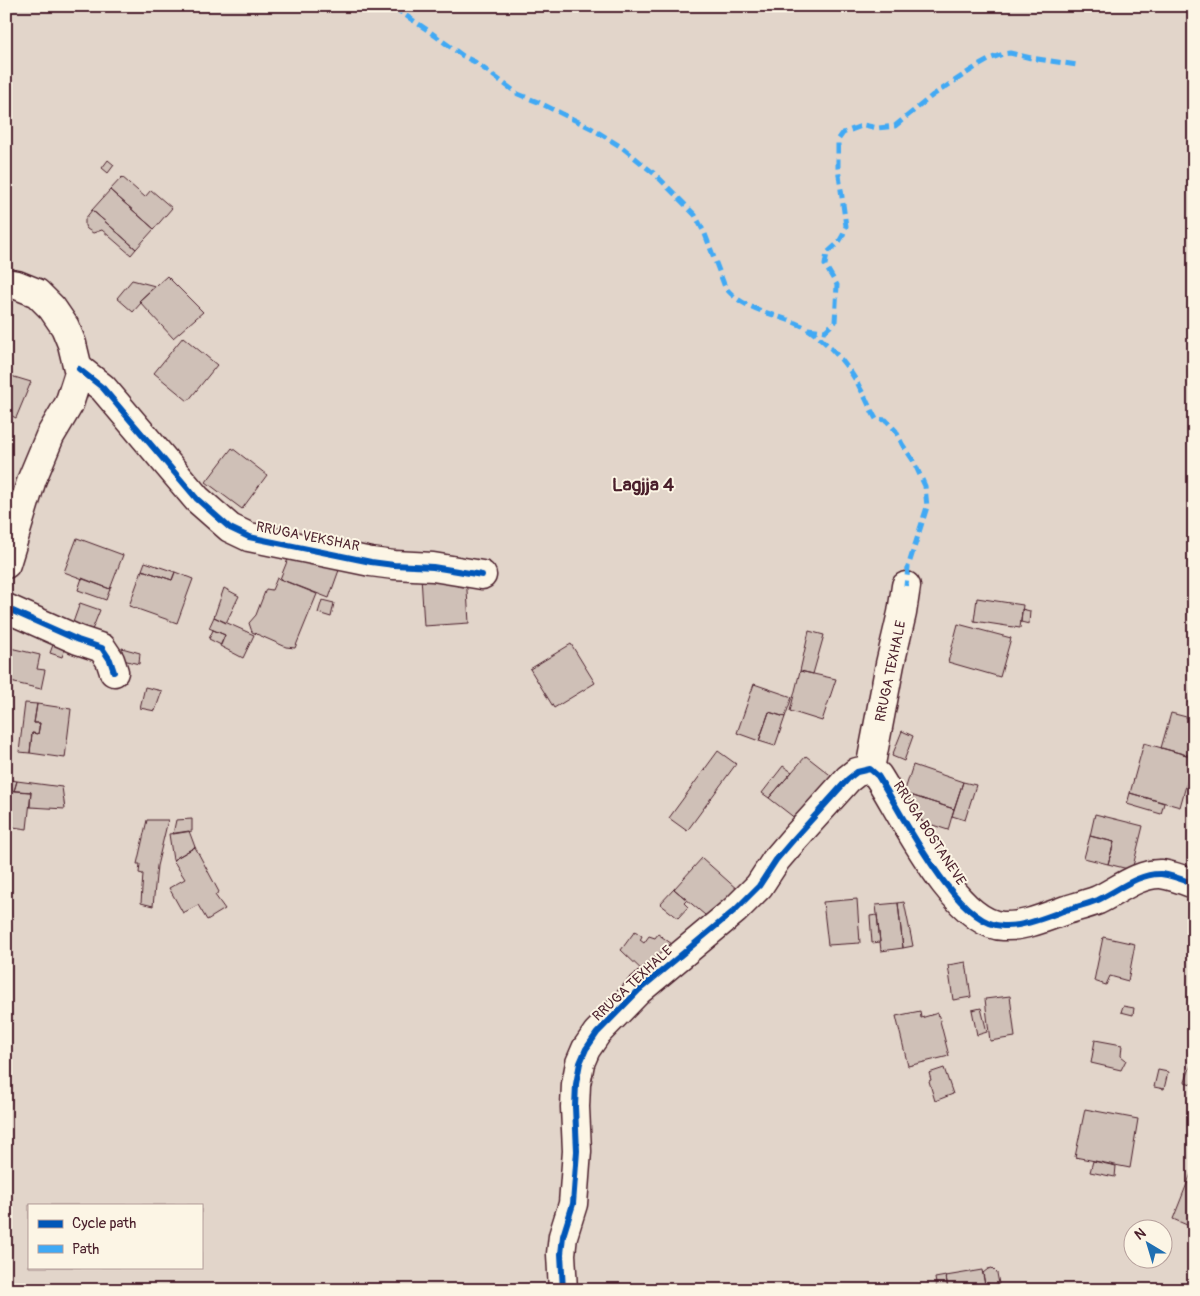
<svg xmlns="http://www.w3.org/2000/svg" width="1200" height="1296" viewBox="0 0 1200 1296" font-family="Pangolin,sans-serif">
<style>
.green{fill:#e2d5ca;stroke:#967a7a;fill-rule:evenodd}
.building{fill:#cfc0b7;stroke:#4a1f2b}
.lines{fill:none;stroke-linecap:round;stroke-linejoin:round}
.street-casing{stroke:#4a1f2b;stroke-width:31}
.street{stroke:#fcf5e5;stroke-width:28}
.quiet{stroke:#3fa9f5;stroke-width:5;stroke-dasharray:10 5;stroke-linecap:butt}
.cycleway-casing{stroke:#fcf5e5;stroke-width:9}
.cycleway{stroke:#0057b8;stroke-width:6}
.labels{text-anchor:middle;stroke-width:4;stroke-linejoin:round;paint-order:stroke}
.street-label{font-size:14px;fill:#4a1f2b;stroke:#fcf5e5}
.district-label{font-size:19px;font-weight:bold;fill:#4a1f2b;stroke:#fcf5e5}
</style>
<rect width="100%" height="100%" fill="#fcf5e5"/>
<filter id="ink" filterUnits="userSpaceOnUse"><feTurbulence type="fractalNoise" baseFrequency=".02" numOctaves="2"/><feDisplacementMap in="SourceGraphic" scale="10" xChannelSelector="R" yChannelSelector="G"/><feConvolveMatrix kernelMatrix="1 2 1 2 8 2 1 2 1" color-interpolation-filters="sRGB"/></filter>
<g filter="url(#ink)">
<path class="green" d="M 6,6 L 1194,6 L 1194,1290 L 6,1290 ZM 29,1205 L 201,1205 L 201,1267 L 29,1267 ZM 1132,1228 L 1162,1228 L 1162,1258 L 1132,1258 Z"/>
<path class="building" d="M 108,160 L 114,165 L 108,173 L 102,168 Z
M 122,177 L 145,197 L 151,190 L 172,208 L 154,229 L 110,190 Z
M 110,190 L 154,229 L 136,249 L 92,210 Z
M 92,210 L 136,249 L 131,255 L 102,230 L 93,233 L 87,229 L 85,226 L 85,219 Z
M 167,276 L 203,312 L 173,338 L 139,301 Z
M 132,280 L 155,286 L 139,301 L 141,303 L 133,312 L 117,298 Z
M 183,337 L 217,365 L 188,401 L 154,373 Z
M 11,376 L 31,382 L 16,418 L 6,413 L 6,381 L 9,383 Z
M 232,448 L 267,475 L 242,509 L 206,482 Z
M 77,538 L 123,555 L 110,589 L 64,572 Z
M 290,554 L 339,570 L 329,598 L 280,579 Z
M 145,562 L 175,572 L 172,580 L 142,570 Z
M 142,570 L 172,580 L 175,572 L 193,579 L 177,623 L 129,606 Z
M 466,574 L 469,623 L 424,626 L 421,576 Z
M 82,578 L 110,589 L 106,600 L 78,590 Z
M 277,578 L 317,594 L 295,648 L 286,647 L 252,632 L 249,623 L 256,615 L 266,589 L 272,590 Z
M 224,588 L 239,596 L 226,623 L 214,617 Z
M 977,598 L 1023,605 L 1020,628 L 974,621 Z
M 322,600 L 334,603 L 331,617 L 318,613 Z
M 80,603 L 100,610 L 90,635 L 71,628 Z
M 1022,609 L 1030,611 L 1029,624 L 1021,622 Z
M 214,617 L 254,635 L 243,658 L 220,646 L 225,635 L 209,628 Z
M 958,624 L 1011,638 L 1000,677 L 948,662 Z
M 213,630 L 225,635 L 221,645 L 209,639 Z
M 809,631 L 824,635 L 813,674 L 800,671 Z
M 54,642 L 66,646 L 62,657 L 50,653 Z
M 571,644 L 595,683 L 554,708 L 530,669 Z
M 6,647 L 40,655 L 37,669 L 45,670 L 41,689 L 6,681 Z
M 122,648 L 140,653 L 139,664 L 123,660 Z
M 800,671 L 836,679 L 822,721 L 790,711 Z
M 1194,679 L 1194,704 L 1188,703 Z
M 754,684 L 792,697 L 785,717 L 769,712 L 759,741 L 737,733 Z
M 145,687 L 162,691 L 155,711 L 140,708 Z
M 25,703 L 37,704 L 34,723 L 40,723 L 38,734 L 32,733 L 30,753 L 19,752 Z
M 37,704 L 71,709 L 65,758 L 30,753 L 32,733 L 38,734 L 40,723 L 34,723 Z
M 769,712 L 785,717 L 775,746 L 759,741 Z
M 1171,713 L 1194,719 L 1194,757 L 1161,748 Z
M 902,731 L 913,736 L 904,761 L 892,756 Z
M 1144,743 L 1194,757 L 1180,807 L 1130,793 Z
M 718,751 L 736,764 L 687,831 L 669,818 Z
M 806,756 L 838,781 L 796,819 L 769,798 Z
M 913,765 L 963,782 L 954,809 L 904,793 Z
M 783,766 L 792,772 L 769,798 L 762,793 Z
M 6,779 L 17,781 L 14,791 L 6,790 Z
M 17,781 L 62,787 L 65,809 L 30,807 L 31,792 L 14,791 Z
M 963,782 L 976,785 L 965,820 L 952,816 Z
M 6,790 L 31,792 L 27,829 L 6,826 Z
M 904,793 L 954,809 L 948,830 L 911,818 Z
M 1130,793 L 1164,803 L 1161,814 L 1127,804 Z
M 1095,814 L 1143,826 L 1132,870 L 1108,864 L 1114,842 L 1090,836 Z
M 192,819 L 192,831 L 173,834 L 176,820 Z
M 147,820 L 168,820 L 157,866 L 153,906 L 141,903 L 143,874 L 139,873 L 140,864 L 137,864 Z
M 189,831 L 195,847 L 173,860 L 169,834 Z
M 1090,836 L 1114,842 L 1108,864 L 1084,858 Z
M 195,847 L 219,892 L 215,895 L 225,909 L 207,920 L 198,905 L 183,913 L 169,888 L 185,879 L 173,860 Z
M 702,858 L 738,890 L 711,920 L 674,889 Z
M 674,889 L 687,900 L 684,903 L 688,907 L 678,918 L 660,904 Z
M 857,899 L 860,943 L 828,945 L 823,902 Z
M 904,902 L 913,946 L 903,948 L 898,903 Z
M 898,903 L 903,948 L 881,951 L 876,905 Z
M 877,915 L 880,942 L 872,943 L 870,916 Z
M 635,931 L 642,936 L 640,940 L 644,943 L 649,936 L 655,938 L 658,934 L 672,944 L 648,976 L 621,950 Z
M 1103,937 L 1135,944 L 1128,981 L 1110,976 L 1106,985 L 1094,981 Z
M 966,962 L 971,997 L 953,1000 L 948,965 Z
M 1010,996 L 1015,1037 L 990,1041 L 985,999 Z
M 1123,1006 L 1134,1008 L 1133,1015 L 1121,1012 Z
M 981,1008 L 987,1032 L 977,1035 L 972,1010 Z
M 920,1011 L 921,1018 L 938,1013 L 949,1056 L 908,1066 L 896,1016 Z
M 1095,1040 L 1122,1045 L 1121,1056 L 1126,1060 L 1121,1070 L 1091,1063 Z
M 1194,1056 L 1194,1085 L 1185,1082 Z
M 944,1068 L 953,1094 L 935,1101 L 929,1081 L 931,1080 L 929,1073 Z
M 1158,1070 L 1168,1072 L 1164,1089 L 1154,1087 Z
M 1085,1109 L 1138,1119 L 1130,1168 L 1075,1157 Z
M 1093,1161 L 1116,1166 L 1115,1177 L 1090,1172 Z
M 1194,1166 L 1194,1228 L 1173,1219 Z
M 992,1268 L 997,1273 L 999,1284 L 993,1290 L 986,1290 L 983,1273 L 988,1269 Z
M 982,1270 L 986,1290 L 948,1290 L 946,1276 Z
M 946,1276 L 948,1290 L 937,1290 L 935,1278 Z"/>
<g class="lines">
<defs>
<path id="street" d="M 6,283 L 17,285 L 37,293 L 52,308 L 65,327 L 72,344 L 79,373 L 69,404 L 50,436 L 32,479 L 6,564
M 79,369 L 103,388 L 197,499 L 230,528 L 249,537 L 371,562 L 394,565 L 433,567 L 482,575
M 6,608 L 78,640 L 102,648 L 110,660 L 114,672
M 870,769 L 878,776 C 902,813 955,925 1003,926 C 1024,927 1046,917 1066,910 C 1076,907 1088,904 1098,900 C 1117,891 1139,873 1161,874 C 1171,875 1184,880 1194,884
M 870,769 L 890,664 L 902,613 L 906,586
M 563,1290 L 561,1254 L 563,1236 L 573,1204 L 577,1151 L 575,1107 L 576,1084 L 580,1063 L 586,1049 L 597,1033 L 639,990 L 735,910 L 759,886 L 776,860 L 794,839 L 848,779 L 857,772 L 870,769"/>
</defs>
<use href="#street" class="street-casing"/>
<use href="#street" class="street"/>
<path class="quiet" d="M 395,6 L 399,11 L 426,29 L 463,56 L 475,62 L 518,94 L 538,102 L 591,128 L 623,148 L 657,176 L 695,215 L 705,234 L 725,287 C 744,312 779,313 806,328 C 826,340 850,367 860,388 C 866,398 870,409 876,419 L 886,420 L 896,431 L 902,444 L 913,460 L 925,486 L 927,507 L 908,567 L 906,586
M 808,329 L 825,331 L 835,322 L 837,285 L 825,265 L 827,253 L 839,242 L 843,235 L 846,226 L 838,168 L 838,140 L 843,133 L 864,125 L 878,128 L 895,126 L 933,95 L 976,67 L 992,58 L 1003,54 L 1010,53 L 1031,58 L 1077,65"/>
<defs>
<path id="cycleway" d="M 79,369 L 103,388 L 197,499 L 230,528 L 249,537 L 371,562 L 394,565 L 433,567 L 482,575
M 6,608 L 78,640 L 102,648 L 110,660 L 114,672
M 563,1290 L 561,1254 L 563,1236 L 573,1204 L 577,1151 L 575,1107 L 576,1084 L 580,1063 L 586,1049 L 597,1033 L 639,990 L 735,910 L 759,886 L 776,860 L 794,839 L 848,779 L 857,772 L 870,769 L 878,776 C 902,813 955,925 1003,926 C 1024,927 1046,917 1066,910 C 1076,907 1088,904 1098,900 C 1117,891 1139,873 1161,874 C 1171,875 1184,880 1194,884"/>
</defs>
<use href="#cycleway" class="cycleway-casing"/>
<use href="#cycleway" class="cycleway"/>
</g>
</g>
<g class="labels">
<g class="street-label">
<text transform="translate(308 536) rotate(11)" y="5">RRUGA VEKSHAR</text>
<text transform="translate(890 671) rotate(-78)" y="5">RRUGA TEXHALE</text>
<text transform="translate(930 833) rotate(57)" y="5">RRUGA BOSTANEVE</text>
<text transform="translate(632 983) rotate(-43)" y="5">RRUGA TEXHALE</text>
</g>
<g class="district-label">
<text x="643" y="491">Lagjja 4</text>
</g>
</g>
<rect width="1200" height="1296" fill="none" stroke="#fcf5e5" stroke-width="25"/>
<rect x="12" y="12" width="1175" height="1271" fill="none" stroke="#4a1f2b" stroke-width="2" filter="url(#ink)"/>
<rect x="28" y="1204" width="175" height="65" fill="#fcf5e5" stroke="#b59f9b"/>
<rect x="38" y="1220" width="25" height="8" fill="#0057b8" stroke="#b59f9b"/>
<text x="72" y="1228" font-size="15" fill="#4a1f2b">Cycle path</text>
<rect x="38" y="1245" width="25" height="8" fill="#3fa9f5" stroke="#b59f9b"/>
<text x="72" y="1254" font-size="15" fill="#4a1f2b">Path</text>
<g transform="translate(1148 1244) rotate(322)"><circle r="24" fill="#fcf5e5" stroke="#b59f9b"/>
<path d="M0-4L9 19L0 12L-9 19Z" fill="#1f6fb2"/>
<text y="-8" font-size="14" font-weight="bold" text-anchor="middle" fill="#4a1f2b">N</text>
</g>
</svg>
